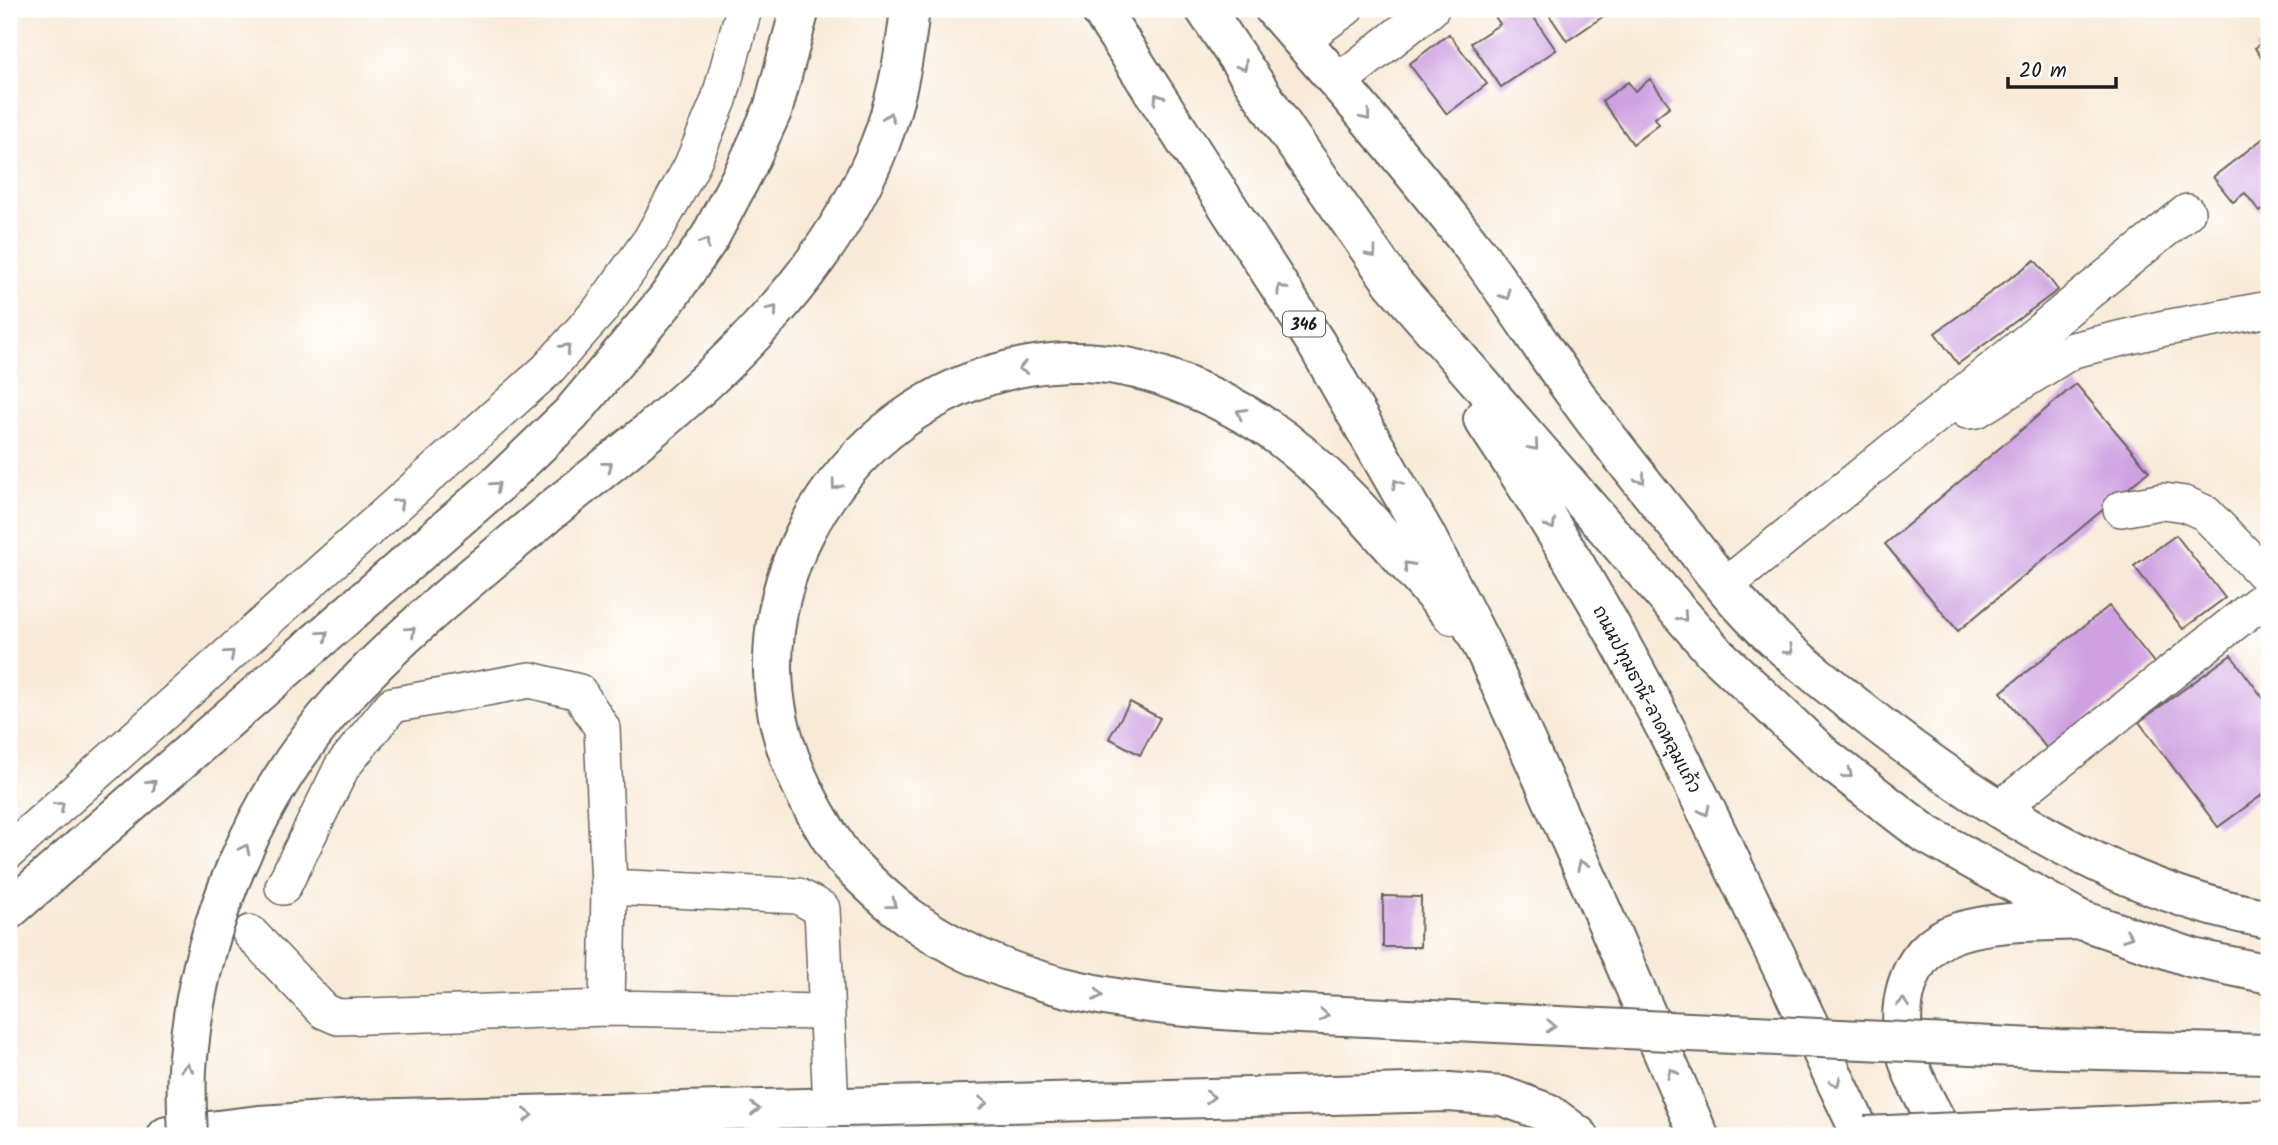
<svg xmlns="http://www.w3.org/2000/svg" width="2278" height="1145" viewBox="0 0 2278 1145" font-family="Kalam,'Playpen Sans Thai',sans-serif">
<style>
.building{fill:#cfa1e1}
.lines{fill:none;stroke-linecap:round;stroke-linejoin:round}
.minor-casing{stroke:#69645d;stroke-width:38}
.major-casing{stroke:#69645d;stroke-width:42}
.minor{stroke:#fff;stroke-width:35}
.major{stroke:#fff;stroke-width:38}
.major-bridge-casing{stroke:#69645d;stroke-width:42;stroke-linecap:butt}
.major-bridge{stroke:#fff;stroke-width:38}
.oneway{stroke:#999}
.labels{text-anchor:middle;stroke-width:5;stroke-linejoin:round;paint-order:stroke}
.shield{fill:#fff;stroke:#606060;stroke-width:2}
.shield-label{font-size:16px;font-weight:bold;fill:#1c1c1c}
.street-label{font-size:18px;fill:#1c1c1c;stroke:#fff}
</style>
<rect width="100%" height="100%" fill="#fff"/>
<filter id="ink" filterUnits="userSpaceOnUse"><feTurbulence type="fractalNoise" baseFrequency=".0143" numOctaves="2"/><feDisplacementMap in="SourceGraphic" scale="14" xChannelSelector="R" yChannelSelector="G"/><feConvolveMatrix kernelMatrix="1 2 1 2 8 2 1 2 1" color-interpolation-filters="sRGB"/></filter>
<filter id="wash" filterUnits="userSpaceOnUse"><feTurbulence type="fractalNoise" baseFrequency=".00686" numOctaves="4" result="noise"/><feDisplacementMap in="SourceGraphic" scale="28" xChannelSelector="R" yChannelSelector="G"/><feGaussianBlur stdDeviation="1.57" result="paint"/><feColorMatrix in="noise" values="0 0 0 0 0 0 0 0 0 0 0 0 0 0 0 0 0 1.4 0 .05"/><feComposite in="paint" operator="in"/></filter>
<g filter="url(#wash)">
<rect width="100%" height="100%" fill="#f8ead7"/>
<g id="blocks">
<path class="building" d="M 1503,9 L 1528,9 L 1556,50 L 1501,87 L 1471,43 L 1500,24 L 1494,15 Z
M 1545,9 L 1614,9 L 1567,41 Z
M 1449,34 L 1487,84 L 1447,114 L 1409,64 Z
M 2269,37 L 2269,69 L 2255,48 Z
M 1650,79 L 1670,106 L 1655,118 L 1659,124 L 1633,144 L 1602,101 L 1628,82 L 1635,91 Z
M 2269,134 L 2269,206 L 2260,212 L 2245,193 L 2233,202 L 2213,177 Z
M 2035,260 L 2058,290 L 1958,364 L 1935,333 Z
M 2076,384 L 2149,471 L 1958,631 L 1885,544 Z
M 2176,535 L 2225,598 L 2183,629 L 2134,566 Z
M 2109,606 L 2155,664 L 2048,750 L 2001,692 Z
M 2231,655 L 2269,706 L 2269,790 L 2218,827 L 2139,722 Z
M 1130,702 L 1160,718 L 1140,755 L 1109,738 Z
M 1383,896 L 1421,897 L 1420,947 L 1383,947 Z"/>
</g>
</g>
<g filter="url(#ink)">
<use href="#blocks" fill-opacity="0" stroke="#69645d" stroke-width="2"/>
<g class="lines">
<defs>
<path id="minor" d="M 1301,40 L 1345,9
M 1338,82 L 1431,9
M 1967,411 L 1977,410 L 2073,350 L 2160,329 L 2269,309
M 2121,509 L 2164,501 L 2185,504 L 2205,513 L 2269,579
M 1725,586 L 2187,212
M 1998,810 L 2269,595
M 9,851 L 547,370 L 600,310 L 651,239 L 691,167 L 719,100 L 744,9
M 283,887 L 342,767 L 392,705 L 530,680 L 579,692 L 602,728 L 609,887 L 798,896 L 822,909 L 831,1107
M 250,933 L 324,1011 L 338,1017 L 607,1008 L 609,887
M 607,1008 L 827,1012"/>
<path id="major" d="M 1100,9 L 1316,343 L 1426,536 L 1486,653 L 1592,888 L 1699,1136
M 1205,9 L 1287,132 L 1393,283 L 1714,652 L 1825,757 L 1924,833 L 2081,920 L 2193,958 L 2269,974
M 1274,9 C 1344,88 1413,170 1478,254 C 1511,298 1540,346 1573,391 C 1606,438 1643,483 1679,528 C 1699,553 1718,580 1740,604 C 1772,640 1816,675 1854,705 C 1971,799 2119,893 2269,919
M 1483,419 C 1551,520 1614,626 1669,735 C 1735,867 1798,1002 1862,1136
M 554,508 C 680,409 820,298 880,144 C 897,101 905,54 910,9
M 843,857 C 805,801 774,740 773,670 C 770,468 979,307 1172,380 C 1211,395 1251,415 1284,440 C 1348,489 1398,555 1452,615
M 9,910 L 499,483 L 571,414 L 667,299 L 710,237 L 747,166 L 773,109 L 800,9
M 167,1136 L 259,1125 L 359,1119 L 1449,1092 L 1502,1096 L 1548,1113 L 1579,1136
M 1944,1136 C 1933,1113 1917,1088 1909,1063 C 1893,1015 1903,949 1958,932 C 1997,920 2041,922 2081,920"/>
</defs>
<use href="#minor" class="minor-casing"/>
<use href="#major" class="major-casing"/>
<use href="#minor" class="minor"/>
<use href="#major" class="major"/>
<defs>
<path id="major-bridge" d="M 843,857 C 864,879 885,900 910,918 C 1010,990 1135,1006 1255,1012 L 2059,1049 L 2269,1054
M 188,1136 C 187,1110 185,1083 188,1057 C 199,928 255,796 341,700 C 405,629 481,570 554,508
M 1865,1136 L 2269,1119"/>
</defs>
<use href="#major-bridge" class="major-bridge-casing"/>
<use href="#major-bridge" class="major-bridge"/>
</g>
<defs><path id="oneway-chevron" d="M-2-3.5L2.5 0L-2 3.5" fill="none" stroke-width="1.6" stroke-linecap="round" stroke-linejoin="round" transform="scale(1.75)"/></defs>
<g class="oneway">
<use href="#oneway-chevron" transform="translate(1243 66) rotate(57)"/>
<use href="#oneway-chevron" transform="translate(1158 98) rotate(-123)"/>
<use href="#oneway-chevron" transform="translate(1366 116) rotate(51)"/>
<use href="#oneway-chevron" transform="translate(889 117) rotate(-73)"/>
<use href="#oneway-chevron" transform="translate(705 243) rotate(-57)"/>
<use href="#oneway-chevron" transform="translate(1372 253) rotate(55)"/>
<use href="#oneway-chevron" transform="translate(1281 289) rotate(-123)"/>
<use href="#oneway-chevron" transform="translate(1506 295) rotate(55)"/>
<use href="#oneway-chevron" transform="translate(773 310) rotate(-50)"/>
<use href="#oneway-chevron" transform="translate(566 348) rotate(-48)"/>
<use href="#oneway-chevron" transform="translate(1023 368) rotate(171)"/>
<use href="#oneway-chevron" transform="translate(1241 413) rotate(-151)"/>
<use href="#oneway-chevron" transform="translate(1534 446) rotate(49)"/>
<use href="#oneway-chevron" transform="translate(608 466) rotate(-38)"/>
<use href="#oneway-chevron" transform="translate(1641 479) rotate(52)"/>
<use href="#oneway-chevron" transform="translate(1397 484) rotate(-120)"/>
<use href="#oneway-chevron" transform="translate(836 485) rotate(126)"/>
<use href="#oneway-chevron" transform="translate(496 486) rotate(-42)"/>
<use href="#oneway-chevron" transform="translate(399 503) rotate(-42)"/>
<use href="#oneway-chevron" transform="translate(1551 525) rotate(60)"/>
<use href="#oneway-chevron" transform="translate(1408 566) rotate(-132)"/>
<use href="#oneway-chevron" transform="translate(1683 617) rotate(48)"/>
<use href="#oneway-chevron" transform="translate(411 631) rotate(-42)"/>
<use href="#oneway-chevron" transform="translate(324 635) rotate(-41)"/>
<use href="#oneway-chevron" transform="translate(1789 650) rotate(43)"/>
<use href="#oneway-chevron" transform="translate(230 654) rotate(-42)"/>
<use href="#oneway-chevron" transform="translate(1848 774) rotate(38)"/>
<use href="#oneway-chevron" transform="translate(152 784) rotate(-41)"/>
<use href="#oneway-chevron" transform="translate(60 806) rotate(-42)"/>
<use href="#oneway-chevron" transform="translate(1705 811) rotate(64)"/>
<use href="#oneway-chevron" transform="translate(245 849) rotate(-63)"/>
<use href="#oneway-chevron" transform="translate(1582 865) rotate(-114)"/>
<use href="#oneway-chevron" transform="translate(892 904) rotate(38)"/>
<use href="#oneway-chevron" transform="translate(2128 936) rotate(19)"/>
<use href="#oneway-chevron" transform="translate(1098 995) rotate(11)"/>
<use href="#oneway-chevron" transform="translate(1903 1003) rotate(-84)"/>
<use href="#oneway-chevron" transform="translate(1324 1015) rotate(3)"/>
<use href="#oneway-chevron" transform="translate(1551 1026) rotate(3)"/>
<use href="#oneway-chevron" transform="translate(187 1068) rotate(-87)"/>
<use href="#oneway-chevron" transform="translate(1672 1073) rotate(-113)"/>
<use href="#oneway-chevron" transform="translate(1836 1082) rotate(64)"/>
<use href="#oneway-chevron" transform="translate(1210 1097) rotate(-1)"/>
<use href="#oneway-chevron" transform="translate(983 1103) rotate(-1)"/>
<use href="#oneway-chevron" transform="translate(755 1109) rotate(-1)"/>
<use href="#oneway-chevron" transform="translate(528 1115) rotate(-1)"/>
</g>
</g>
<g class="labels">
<rect class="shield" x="1283" y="311.5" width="42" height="25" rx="5"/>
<g class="shield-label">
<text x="1304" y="330">346</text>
</g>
<g class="street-label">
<text transform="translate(1647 699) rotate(62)" y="6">ถนนปทุมธานี-ลาดหลุมแก้ว</text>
</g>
</g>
<rect width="2278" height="1145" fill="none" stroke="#fff" stroke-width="35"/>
<path d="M2008 77v10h108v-10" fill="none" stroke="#1c1c1c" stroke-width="3.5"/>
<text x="2019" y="77" font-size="21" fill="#1c1c1c" stroke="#ffffff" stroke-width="5" paint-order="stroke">20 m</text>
</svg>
